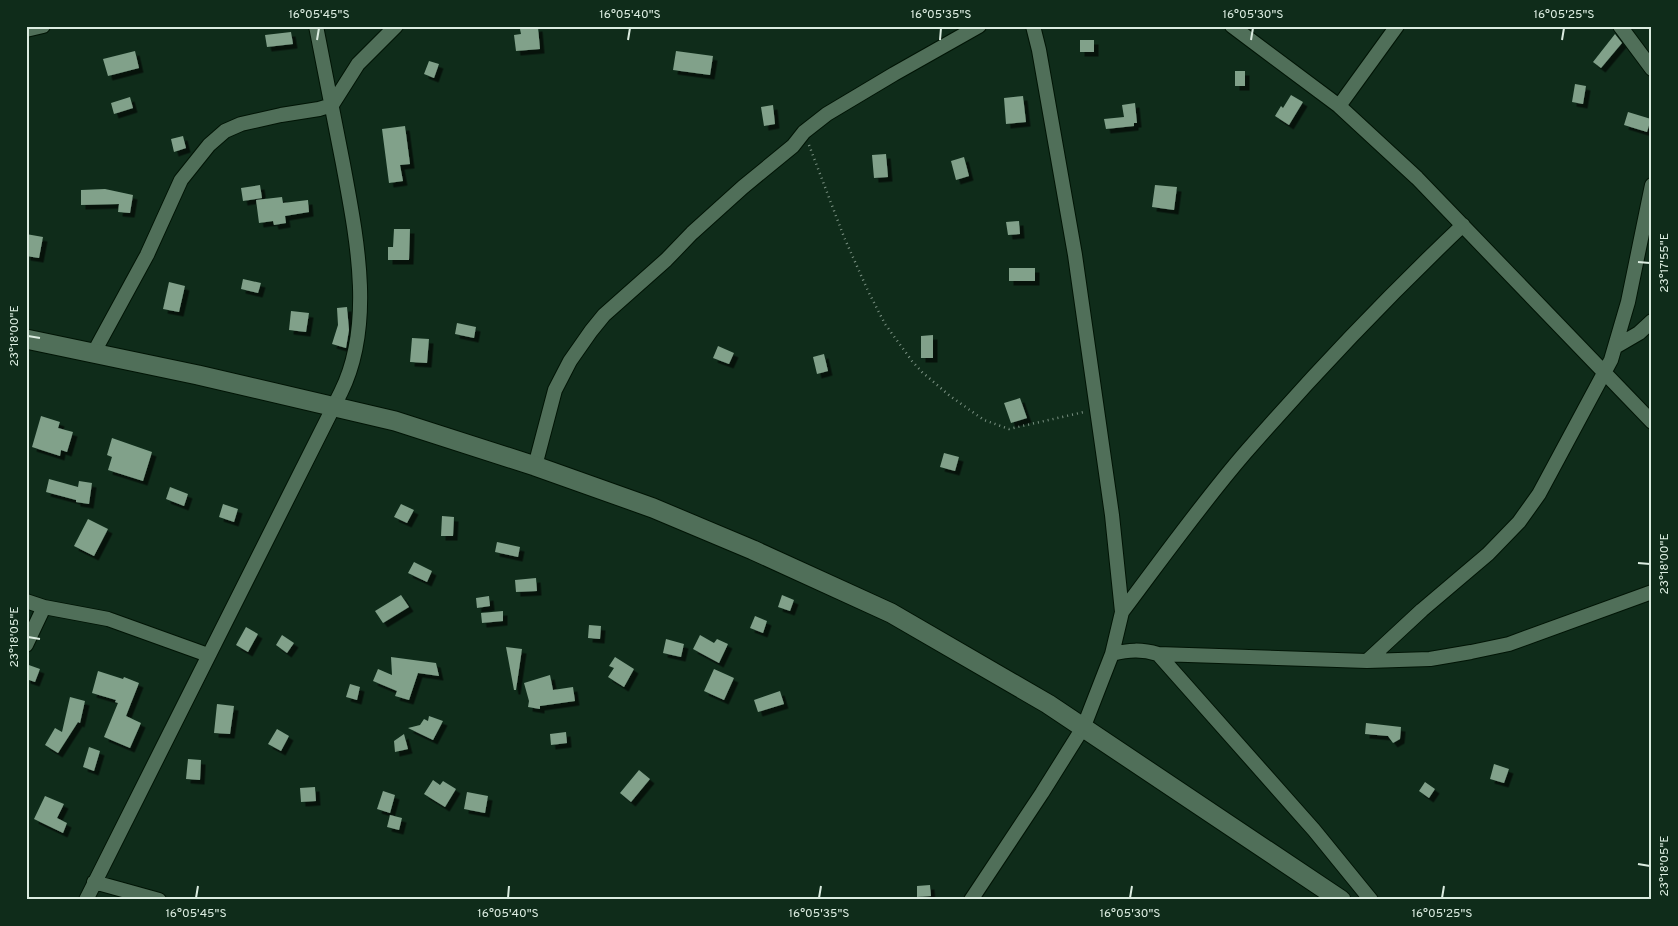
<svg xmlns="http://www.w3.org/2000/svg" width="1678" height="926" viewBox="0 0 1678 926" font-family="Overpass,sans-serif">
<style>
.building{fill:#81a18a;filter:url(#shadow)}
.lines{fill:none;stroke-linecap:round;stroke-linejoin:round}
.street-casing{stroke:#001405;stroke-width:16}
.secondary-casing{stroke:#001405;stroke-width:21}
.path{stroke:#7a9182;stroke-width:2.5;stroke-dasharray:1 4;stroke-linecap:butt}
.street{stroke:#506f59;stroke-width:14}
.secondary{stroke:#506f59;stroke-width:19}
.ticks{fill:none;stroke:#dbece0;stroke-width:2}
.neatline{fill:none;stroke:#dbece0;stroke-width:2}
.ticks-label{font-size:12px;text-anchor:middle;fill:#dbece0}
</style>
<defs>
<filter id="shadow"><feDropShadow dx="4.5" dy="4.5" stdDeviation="0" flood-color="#0009"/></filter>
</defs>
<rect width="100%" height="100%" fill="#0f2c1a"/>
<path class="building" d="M 538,27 L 540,49 L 516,51 L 514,35 L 521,34 L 520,29 Z
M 291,32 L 293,44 L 267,47 L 265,35 Z
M 1615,34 L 1622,43 L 1601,68 L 1593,62 Z
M 1080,40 L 1094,40 L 1094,52 L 1080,52 Z
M 135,51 L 139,68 L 108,76 L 103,59 Z
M 676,51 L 713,56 L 710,75 L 673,70 Z
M 429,61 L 439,64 L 434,78 L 424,74 Z
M 1235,71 L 1245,71 L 1245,86 L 1235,86 Z
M 1575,84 L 1586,86 L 1583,104 L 1572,102 Z
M 1291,95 L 1303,102 L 1289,125 L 1275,116 L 1281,106 L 1283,108 Z
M 1023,96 L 1026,122 L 1006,124 L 1004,98 Z
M 130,97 L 133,108 L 114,114 L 111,103 Z
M 1135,103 L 1137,123 L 1134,123 L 1134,126 L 1106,129 L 1104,119 L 1124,117 L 1122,105 Z
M 773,105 L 775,124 L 764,126 L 761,107 Z
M 1628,112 L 1651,119 L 1647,132 L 1624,125 Z
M 405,126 L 410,164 L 400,165 L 403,181 L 389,183 L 382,129 Z
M 183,136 L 186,148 L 174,152 L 171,139 Z
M 886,154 L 888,177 L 874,178 L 872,155 Z
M 964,157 L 969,176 L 956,180 L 951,161 Z
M 260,185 L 262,198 L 243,201 L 241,188 Z
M 1155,185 L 1177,187 L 1174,210 L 1152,207 Z
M 105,189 L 133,195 L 130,213 L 118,212 L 119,204 L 81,205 L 81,190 Z
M 282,197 L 283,203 L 308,200 L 309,212 L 285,216 L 286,223 L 274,225 L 273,221 L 259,223 L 256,200 Z
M 1019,221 L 1020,234 L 1008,235 L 1006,222 Z
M 394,229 L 410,229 L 409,260 L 388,260 L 388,247 L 393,247 Z
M 26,234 L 43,237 L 39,258 L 26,256 Z
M 1009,268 L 1035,268 L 1035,281 L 1009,281 Z
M 243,279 L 261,283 L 258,293 L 241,289 Z
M 169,282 L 185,286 L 179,312 L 163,309 Z
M 347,307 L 349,330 L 346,348 L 332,344 L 338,325 L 337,308 Z
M 291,311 L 309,313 L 306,332 L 289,330 Z
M 457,323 L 476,327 L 474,338 L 455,334 Z
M 933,335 L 933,358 L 921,358 L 921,336 Z
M 412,338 L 429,339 L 427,363 L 410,362 Z
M 718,346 L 734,353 L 729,364 L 713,358 Z
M 824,354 L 828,371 L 817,374 L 813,357 Z
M 1020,398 L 1027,418 L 1011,423 L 1004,403 Z
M 41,416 L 60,422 L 58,428 L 73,432 L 67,452 L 61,450 L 60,456 L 32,447 Z
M 112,438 L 152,452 L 143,481 L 108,470 L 112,457 L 107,455 Z
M 944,453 L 959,457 L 955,471 L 940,467 Z
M 49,479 L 78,487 L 79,481 L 92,483 L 89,504 L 76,502 L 76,500 L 46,492 Z
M 170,487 L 188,494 L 184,506 L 166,499 Z
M 223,504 L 238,509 L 234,522 L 219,517 Z
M 401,504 L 414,510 L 407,523 L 394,517 Z
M 442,516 L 454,517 L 453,536 L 441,536 Z
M 88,519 L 108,529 L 94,556 L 74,546 Z
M 497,542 L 520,547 L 518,557 L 495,552 Z
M 414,562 L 432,571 L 427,582 L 408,573 Z
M 536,578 L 537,591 L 516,592 L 515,580 Z
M 401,595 L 409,607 L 383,623 L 375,611 Z
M 782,595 L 794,600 L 790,611 L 778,607 Z
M 489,596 L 490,606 L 477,608 L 476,598 Z
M 503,611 L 503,621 L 482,623 L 481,613 Z
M 755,616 L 767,621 L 763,633 L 750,628 Z
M 589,625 L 601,626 L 600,639 L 588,638 Z
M 246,627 L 258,634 L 248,652 L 236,645 Z
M 282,635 L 294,643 L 287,653 L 276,645 Z
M 700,635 L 714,643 L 717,639 L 728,644 L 719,663 L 693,649 Z
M 666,639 L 684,644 L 681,657 L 663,653 Z
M 506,647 L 522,649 L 516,690 L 514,690 Z
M 391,657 L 436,663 L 439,676 L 418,673 L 409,700 L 395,696 L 397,691 L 373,681 L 378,669 L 392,675 Z
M 615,657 L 634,669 L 624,687 L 608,677 L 614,668 L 609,666 Z
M 26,664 L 40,669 L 35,682 L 26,679 Z
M 714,669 L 734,678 L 724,700 L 704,691 Z
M 98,671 L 123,679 L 124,677 L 139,683 L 126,716 L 141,723 L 130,748 L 104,737 L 118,703 L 115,702 L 116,700 L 92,693 Z
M 550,675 L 553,690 L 573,687 L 575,701 L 540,706 L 540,709 L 528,707 L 529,701 L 524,683 Z
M 350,684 L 360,687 L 357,700 L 346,697 Z
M 780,691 L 784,704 L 758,712 L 754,700 Z
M 70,697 L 85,701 L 80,723 L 78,722 L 58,753 L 45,745 L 55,728 L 62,732 Z
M 217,704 L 234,706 L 230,734 L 214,733 Z
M 429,716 L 443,721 L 433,740 L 408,728 L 420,725 L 424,719 L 428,721 Z
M 1366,723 L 1401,727 L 1400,739 L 1393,743 L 1388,736 L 1365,734 Z
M 277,729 L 289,736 L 281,751 L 268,744 Z
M 566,732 L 567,743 L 551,745 L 550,734 Z
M 404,734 L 408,749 L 395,752 L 394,741 Z
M 89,747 L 100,751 L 94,771 L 83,767 Z
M 188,759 L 201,760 L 200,780 L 186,779 Z
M 1494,764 L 1509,769 L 1504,783 L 1490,779 Z
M 639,770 L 650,779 L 631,802 L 620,793 Z
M 433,780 L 440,785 L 443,781 L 456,789 L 445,807 L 424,794 Z
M 1425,782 L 1435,789 L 1429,798 L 1419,791 Z
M 315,787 L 316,801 L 301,802 L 300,788 Z
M 383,791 L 395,795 L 390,813 L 377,809 Z
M 467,792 L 488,796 L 485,813 L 464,809 Z
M 45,796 L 64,804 L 57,818 L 67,823 L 63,833 L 34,819 Z
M 390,815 L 402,818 L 399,830 L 387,827 Z
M 930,885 L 931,896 L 917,897 L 917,886 Z"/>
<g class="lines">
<defs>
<path id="street" d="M 1232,26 L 1339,106 L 1417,178 L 1652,422
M 1620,26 L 1652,69
M 26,30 L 43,26
M 1339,106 L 1397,26
M 1615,347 L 1639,333 L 1652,321
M 93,354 L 147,255 L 181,180 L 209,145 L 225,131 L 241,124 L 281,115 L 319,109 L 332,105 L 358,64 L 396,26
M 535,466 L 555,390 L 570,361 L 591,331 L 604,315 L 666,260 L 692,233 L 743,187 L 793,146 L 804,132 L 827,114 L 894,74 L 979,26
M 26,601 L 44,607 L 108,619 L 208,655
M 1122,612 C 1162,559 1201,504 1245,453 C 1314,374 1386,298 1463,225
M 26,645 L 44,607
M 1112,654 C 1129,650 1141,649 1158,654 L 1367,661 L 1430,659 L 1471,652 L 1509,644 L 1652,592
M 1158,654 L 1314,830 L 1371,900
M 1367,661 L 1422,610 L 1488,554 L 1519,522 L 1539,494 L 1611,360 L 1628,302 L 1652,185
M 94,882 L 159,900
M 86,900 L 341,392 C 375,323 356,235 343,164 C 334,118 325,72 316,26
M 971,900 L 1042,793 L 1084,726 L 1112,654 L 1122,612 L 1112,515 L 1075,255 L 1039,50 L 1033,26"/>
<path id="secondary" d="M 26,339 L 198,375 L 395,421 L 535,466 L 653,508 L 753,550 L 891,613 L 1048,704 L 1341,900"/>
</defs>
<use href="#street" class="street-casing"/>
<use href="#secondary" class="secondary-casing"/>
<path class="path" d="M 809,145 L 844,237 L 868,291 L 885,324 L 912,361 L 922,372 L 950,396 L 984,420 L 1009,429 L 1084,412"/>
<use href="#street" class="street"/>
<use href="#secondary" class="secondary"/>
</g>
<path class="ticks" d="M 317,40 L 319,28M 628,40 L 630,28M 940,40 L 941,28M 1251,40 L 1253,28M 1562,40 L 1564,28M 1638,262 L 1650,263M 28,336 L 40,338M 1638,563 L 1650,564M 28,637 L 40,639M 1638,864 L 1650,866M 196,898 L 198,886M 508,898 L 509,886M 819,898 L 821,886M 1130,898 L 1132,886M 1442,898 L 1444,886"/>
<rect width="1678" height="926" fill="none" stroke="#0f2c1a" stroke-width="55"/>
<rect x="28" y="28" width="1622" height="870" class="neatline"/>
<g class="ticks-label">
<text x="319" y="18">16°05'45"S</text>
<text x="630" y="18">16°05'40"S</text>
<text x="941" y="18">16°05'35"S</text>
<text x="1253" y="18">16°05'30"S</text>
<text x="1564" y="18">16°05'25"S</text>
<text transform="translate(1664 263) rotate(-90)" y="4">23°17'55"E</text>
<text transform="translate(14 336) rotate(-90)" y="4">23°18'00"E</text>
<text transform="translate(1664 564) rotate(-90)" y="4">23°18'00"E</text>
<text transform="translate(14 637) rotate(-90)" y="4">23°18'05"E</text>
<text transform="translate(1664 866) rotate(-90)" y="4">23°18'05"E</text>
<text x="196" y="917">16°05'45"S</text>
<text x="508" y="917">16°05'40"S</text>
<text x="819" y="917">16°05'35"S</text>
<text x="1130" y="917">16°05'30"S</text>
<text x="1442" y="917">16°05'25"S</text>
</g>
</svg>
